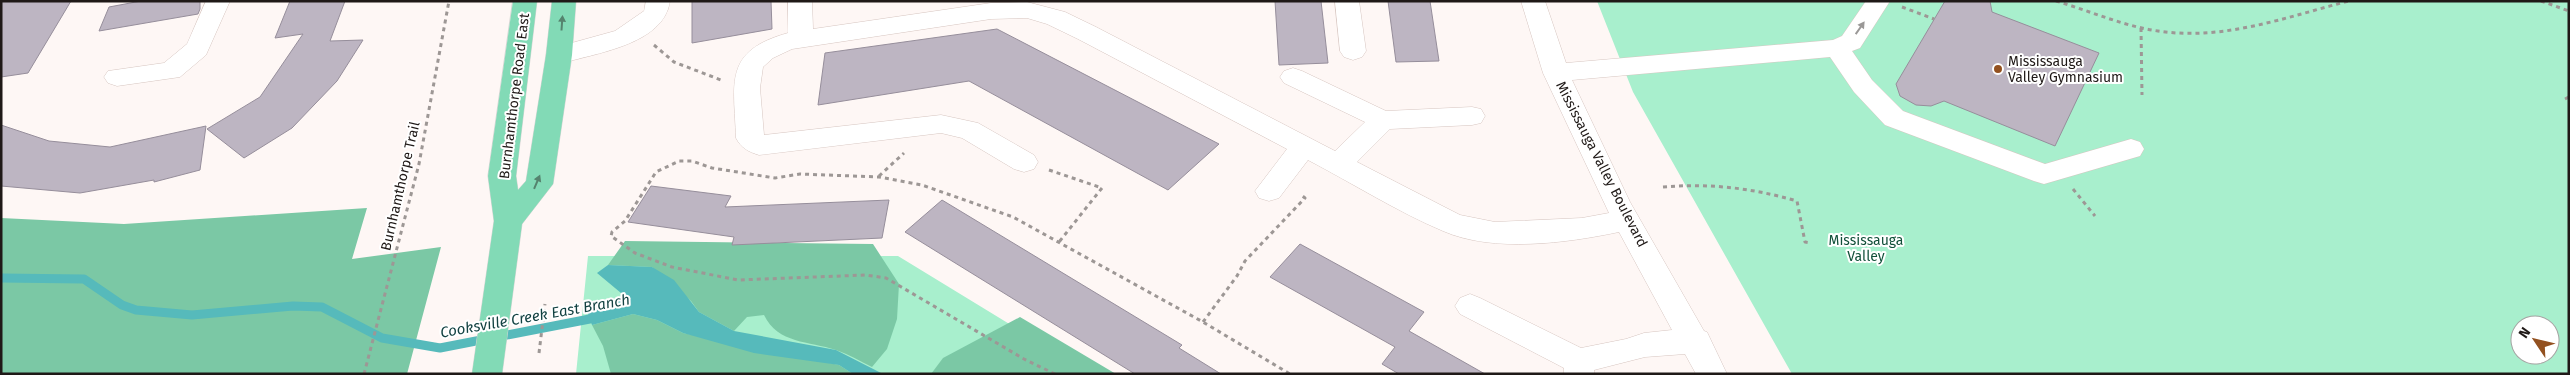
<svg xmlns="http://www.w3.org/2000/svg" width="2570" height="375" viewBox="0 0 2570 375" font-family="'Fira Sans',sans-serif">
<style>
.green{fill:#a8efcd;fill-rule:evenodd}
.forest{fill:#7bc8a5}
.water{fill:#56babb}
.lines{fill:none;stroke-linecap:round;stroke-linejoin:round}
.stream{stroke:#56babb;stroke-width:9}
.building{fill:#bdb5c2;stroke:#968e9b}
.minor-casing{stroke:#d7c6c1;stroke-width:1}
.major-casing{stroke:#d7d6d5;stroke-width:1}
.path{stroke:#9d9795;stroke-width:3;stroke-dasharray:4 4;stroke-linecap:butt}
.minor{fill:#fff;fill-rule:evenodd}
.major{fill:#82dab6;fill-rule:evenodd}
.oneway{fill:#55836e}
.oneway2{fill:#9a9897}
.poi-dot{fill:#935120;stroke:#fff;stroke-width:2}
.labels{text-anchor:middle;stroke-width:4;stroke-linejoin:round;paint-order:stroke}
.poi-label{font-size:14px;fill:#1f1917;stroke:#fff;text-anchor:start}
.street-label{font-size:14px;fill:#1f1917;stroke:#fff}
.park-label{font-size:14px;fill:#115039;stroke:#fff}
.water-label{font-size:15px;font-style:italic;fill:#134242;stroke:#fff}
</style>
<rect width="100%" height="100%" fill="#fef7f5"/>
<path class="green" d="M 1597,1 L 2569,1 L 2569,374 L 1792,374 L 1633,92 ZM 2520,325 L 2550,325 L 2550,355 L 2520,355 Z
M 588,256 L 898,256 L 1091,374 L 576,374 Z"/>
<path class="forest" d="M 367,208 L 352,259 L 441,247 L 407,374 L 1,374 L 1,218 L 124,224 Z
M 625,241 L 873,244 L 899,284 L 897,319 L 887,349 L 872,367 C 860,361 848,354 836,350 C 809,341 778,344 764,315 L 747,317 L 734,331 L 699,312 L 691,301 L 652,267 L 608,265 Z
M 633,314 L 657,320 L 683,333 L 839,365 L 853,374 L 611,374 L 603,346 L 592,325 Z
M 1020,317 L 1116,374 L 931,374 L 943,358 Z"/>
<path class="water" d="M 608,265 L 652,267 L 674,280 L 699,312 L 734,331 L 836,350 L 883,374 L 853,374 L 839,365 L 754,353 L 683,333 L 657,320 L 633,314 L 592,325 L 586,308 L 627,298 L 597,273 Z"/>
<g class="lines">
<path class="stream" d="M 1,278 L 84,279 L 122,305 L 136,310 L 192,315 L 293,306 L 322,307 L 382,338 L 440,348 L 600,317"/>
</g>
<path class="building" d="M 1,1 L 71,1 L 28,73 L 1,77 Z
M 141,1 L 200,1 L 200,9 L 198,14 L 99,31 L 109,7 Z
M 290,1 L 345,1 L 330,41 L 363,40 L 337,81 L 292,128 L 244,158 L 207,129 L 260,97 L 303,34 L 275,38 Z
M 692,1 L 771,1 L 772,29 L 692,43 Z
M 1275,1 L 1321,1 L 1328,63 L 1279,65 Z
M 1388,1 L 1430,1 L 1439,61 L 1396,62 Z
M 1945,1 L 1990,1 L 1992,12 L 2099,53 L 2055,146 L 1944,101 L 1931,106 L 1916,105 L 1900,96 L 1896,84 Z
M 997,29 L 1219,144 L 1168,190 L 969,81 L 818,105 L 825,53 Z
M 1,125 L 49,141 L 110,147 L 206,126 L 200,170 L 154,182 L 154,180 L 80,193 L 1,186 Z
M 651,186 L 731,196 L 725,207 L 889,200 L 882,238 L 732,245 L 734,237 L 628,222 Z
M 942,200 L 1182,345 L 1179,348 L 1221,374 L 1135,374 L 905,232 Z
M 1300,244 L 1424,312 L 1409,331 L 1485,374 L 1399,374 L 1382,364 L 1395,347 L 1270,277 Z"/>
<g class="lines">
<defs>
<path id="minor" d="M 206,1 L 230,1 L 206,55 L 180,77 L 117,86 L 108,83 L 104,77 L 108,71 L 164,63 L 187,44 Z
M 646,1 L 670,1 C 664,45 595,53 559,64 L 550,61 L 546,55 L 550,49 L 615,31 L 644,11 Z
M 788,1 L 812,1 L 813,29 L 991,3 L 1027,2 L 1065,12 L 1096,27 L 1335,151 L 1365,122 L 1284,83 L 1280,77 L 1284,71 L 1293,68 L 1302,71 L 1386,111 L 1472,107 L 1481,109 L 1485,116 L 1481,123 L 1472,125 L 1390,129 L 1357,162 L 1460,215 L 1495,222 L 1582,218 L 1609,213 L 1543,73 L 1521,1 L 1545,1 L 1566,63 L 1833,40 L 1842,36 L 1866,1 L 1890,1 L 1860,48 L 1852,51 L 1872,80 L 1903,111 L 2045,164 L 2131,139 L 2140,142 L 2144,149 L 2140,156 L 2044,184 L 2034,181 L 1885,125 L 1854,92 L 1830,57 L 1572,80 L 1630,202 L 1704,331 L 1707,332 L 1727,374 L 1696,374 L 1685,354 L 1645,357 L 1594,370 L 1594,374 L 1564,374 L 1564,368 L 1460,314 L 1455,306 L 1460,298 L 1470,294 L 1480,298 L 1581,348 L 1626,339 L 1644,333 L 1672,330 L 1619,232 C 1567,243 1493,253 1443,231 C 1398,212 1352,183 1308,160 L 1279,198 L 1269,201 L 1259,198 L 1255,191 L 1287,149 L 1078,39 L 1047,24 L 1027,18 L 991,19 L 792,49 L 773,58 L 763,67 L 760,88 L 764,135 L 941,115 L 978,123 L 1034,155 L 1038,162 L 1034,169 L 1024,172 L 1014,169 L 962,138 L 941,133 L 759,155 C 749,152 741,148 736,138 C 734,82 723,51 788,33 Z
M 1335,1 L 1359,1 L 1366,51 L 1362,57 L 1353,60 L 1344,57 L 1340,51 Z"/>
<path id="major" d="M 513,1 L 537,1 L 516,176 L 518,190 L 526,181 L 546,55 L 552,1 L 576,1 L 572,55 L 553,184 L 522,224 L 502,374 L 472,374 L 494,221 L 488,176 Z"/>
</defs>
<use href="#minor" class="minor-casing"/>
<use href="#major" class="major-casing"/>
<path class="path" d="M 2056,1 C 2090,11 2123,26 2158,31 C 2224,41 2286,17 2349,1
M 2541,1 L 2569,11
M 1902,7 L 1934,19
M 2141,28 L 2142,95
M 654,45 L 674,62 L 721,80
M 2565,99 L 2569,97
M 1049,170 L 1102,188 L 1059,242
M 879,176 L 904,153
M 1663,187 C 1709,183 1752,188 1797,201 L 1805,242 L 1811,243
M 2073,189 L 2095,216
M 1203,322 L 1237,276 L 1245,261 L 1305,198 L 1300,194
M 539,353 L 545,304
M 364,374 L 419,164 L 449,1
M 1055,374 L 1024,359 L 886,278 L 866,275 L 738,280 L 672,267 L 635,253 L 611,236 L 612,232 L 625,221 L 656,172 L 679,161 L 692,161 L 712,168 L 775,178 L 800,174 L 879,177 L 922,185 L 1013,217 L 1203,322 L 1290,374"/>
<use href="#minor" class="minor"/>
<use href="#major" class="major"/>
</g>
<defs><path id="oneway-solid" d="M-6-.8H1V-3.2L6.5 0L1 3.2V.8H-6Z" transform="scale(1.25)"/></defs>
<g class="oneway">
<use href="#oneway-solid" transform="translate(562 23) rotate(-86)"/>
<use href="#oneway-solid" transform="translate(537 182) rotate(-67)"/>
</g>
<use class="oneway2" href="#oneway-solid" transform="translate(1860 28) rotate(-55)"/>
<circle class="poi-dot" cx="1998" cy="69" r="5"/>
<g class="labels">
<g class="poi-label">
<text x="2008" y="66">Mississauga<tspan x="2008" dy="16">Valley Gymnasium</tspan></text>
</g>
<g class="street-label">
<text transform="translate(514 96) rotate(-83)" y="5">Burnhamthorpe Road East</text>
<text transform="translate(1602 164) rotate(63)" y="5">Mississauga Valley Boulevard</text>
<text transform="translate(400 186) rotate(-77)" y="5">Burnhamthorpe Trail</text>
</g>
<g class="park-label">
<text x="1866" y="245">Mississauga<tspan x="1866" dy="16">Valley</tspan></text>
</g>
<g class="water-label">
<text transform="translate(535 316) rotate(-10)" y="5">Cooksville Creek East Branch</text>
</g>
</g>
<rect width="2570" height="375" fill="none" stroke="#1f1917" stroke-width="5"/>
<g transform="translate(2535 340) rotate(305)"><circle r="24" fill="#ffffff" stroke="#a5a3a2"/>
<path d="M0-4L9 19L0 12L-9 19Z" fill="#935120"/>
<text y="-8" font-size="14" font-weight="bold" text-anchor="middle" fill="#1f1917">N</text>
</g>
</svg>
